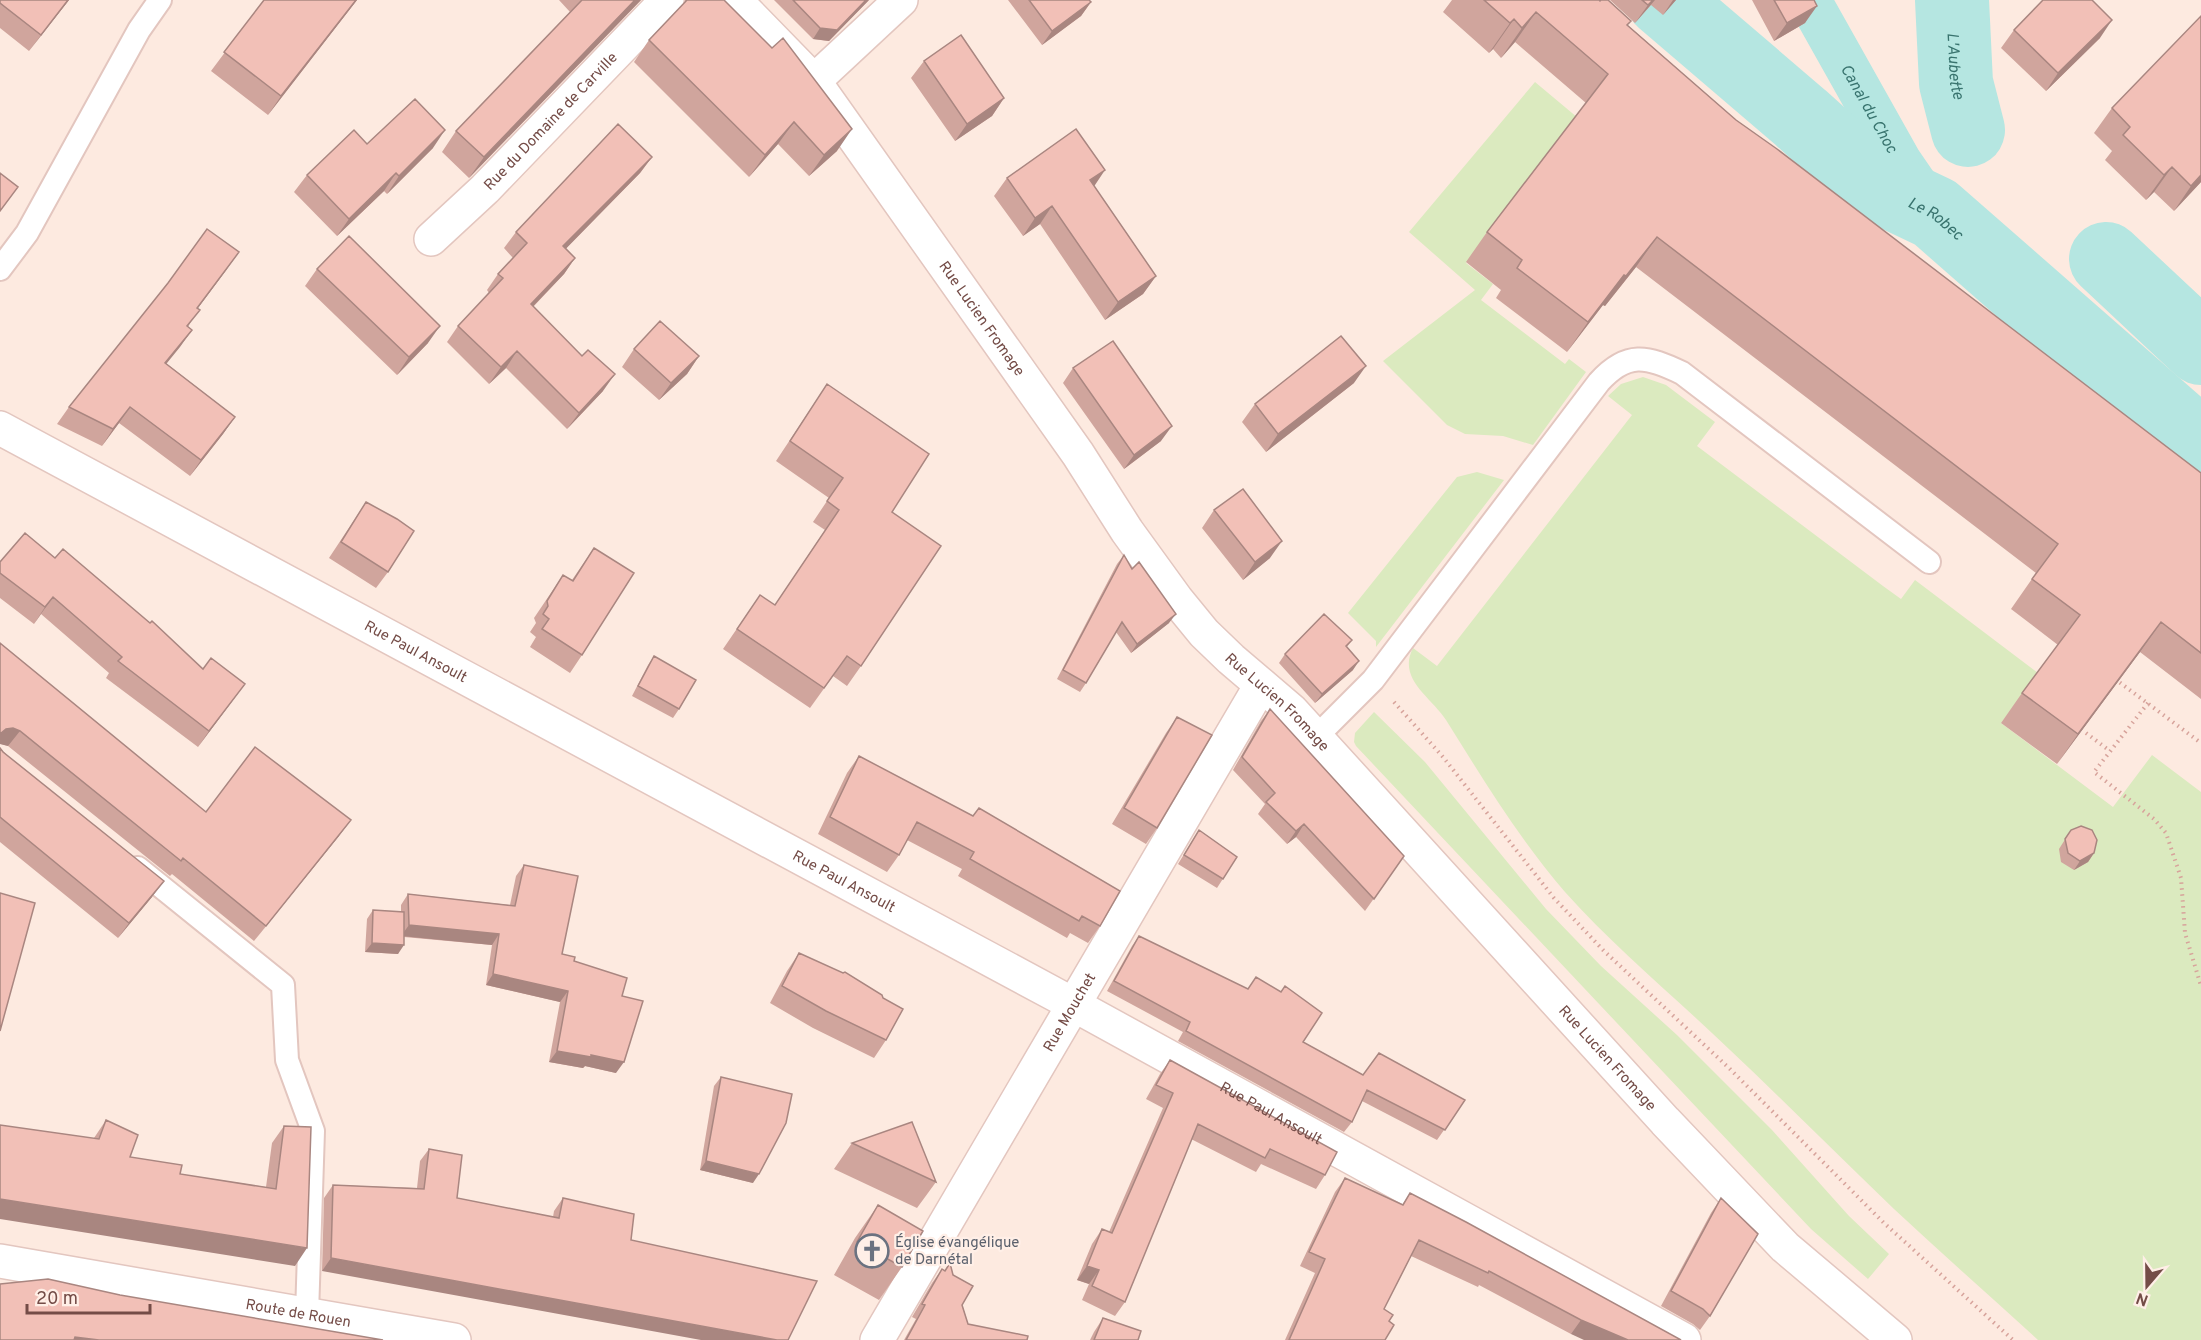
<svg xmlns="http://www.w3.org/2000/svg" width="2201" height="1340" viewBox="0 0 2201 1340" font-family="Overpass,sans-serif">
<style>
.grass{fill:#dbeabf}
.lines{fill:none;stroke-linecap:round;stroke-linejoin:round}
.canal{stroke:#b5e6e1;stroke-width:44}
.river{stroke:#b5e6e1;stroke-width:74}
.service-casing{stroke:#e3c6bf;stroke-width:26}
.minor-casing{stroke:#e3c6bf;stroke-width:36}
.tertiary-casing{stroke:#e3c6bf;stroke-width:36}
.path{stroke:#d7a39b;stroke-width:4;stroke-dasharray:1.5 4.5;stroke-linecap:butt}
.service{stroke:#fff;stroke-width:22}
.minor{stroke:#fff;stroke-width:33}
.tertiary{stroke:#fff;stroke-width:33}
.wall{fill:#d0a59d}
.shaded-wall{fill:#a98680}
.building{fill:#f2c0b7;stroke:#a98680;stroke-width:1.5}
.labels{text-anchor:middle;stroke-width:4.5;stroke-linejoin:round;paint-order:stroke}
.street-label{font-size:15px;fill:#744c47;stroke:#ffefe7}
.worship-label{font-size:15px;fill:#5b616d;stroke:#ffefe7;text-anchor:start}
.water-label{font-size:16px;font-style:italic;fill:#38736e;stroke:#ffefe7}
</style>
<rect width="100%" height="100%" fill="#fdeae0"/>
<path class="grass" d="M 1535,82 L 1584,123 L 1466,263 L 1493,284 L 1481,300 L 1565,364 L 1569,359 L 1586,372 L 1533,445 L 1503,436 L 1465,434 L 1447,425 L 1383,361 L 1475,290 L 1409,232 Z
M 1643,377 L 1666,385 L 1715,422 L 1697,446 L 1883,586 L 1901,599 L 1915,580 L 2038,673 L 2001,723 L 2113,807 L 2152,755 L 2201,792 L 2201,1340 L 2038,1340 C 1990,1296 1941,1253 1894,1209 C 1839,1156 1785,1102 1730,1050 C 1675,997 1615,948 1565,892 C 1519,839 1483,779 1446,720 C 1431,697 1397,679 1413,648 L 1437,666 L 1632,415 L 1608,396 L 1621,384 Z
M 1477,472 L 1504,480 L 1376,647 L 1376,641 L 1348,613 L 1457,477 Z
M 1374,712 L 1425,762 L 1546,909 L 1601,966 L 1677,1035 L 1772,1130 L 1849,1216 L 1889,1254 L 1868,1279 L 1811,1229 L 1356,746 L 1354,742 L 1355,733 Z"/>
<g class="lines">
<path class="canal" id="s1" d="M 1809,0 L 1900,162 L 1935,213"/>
<g class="river">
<path id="s2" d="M 1663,0 L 1801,118 L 1874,184 L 1935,213 L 2201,446"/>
<path id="s3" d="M 1952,0 L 1956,83 L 1968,130"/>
<path d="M 2106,259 L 2201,348"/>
</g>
<defs>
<path id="service" d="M 0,269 L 27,233 L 139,30 L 160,0
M 1316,737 L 1373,680 L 1599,382 C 1627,351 1647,356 1682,373 L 1929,562
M 138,868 L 283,985 L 287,1060 L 313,1131 L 307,1314"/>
<g id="minor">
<path d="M 814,81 L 901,0"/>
<path id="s4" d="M 431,239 L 485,189 L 667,0"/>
<path id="s5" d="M 0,428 L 1056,995 L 1684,1340"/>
<path id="s6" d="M 877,1340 L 1261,685"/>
</g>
<g id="tertiary">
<path id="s7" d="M 735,0 L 814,81 L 1078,454 L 1127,531 L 1177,600 L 1204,633 L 1231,659 L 1292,711 L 1665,1121 L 1785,1247 L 1895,1340"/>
<path id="s8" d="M 0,1261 L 454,1340"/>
</g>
</defs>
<use href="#service" class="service-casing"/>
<use href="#minor" class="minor-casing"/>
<use href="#tertiary" class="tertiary-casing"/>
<path class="path" d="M 2115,679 L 2201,743
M 1394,702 L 1443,757 L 1554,898 L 1603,950 L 1730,1069 L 1884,1223 L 2013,1340
M 2148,703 L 2094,772 L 2154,819 L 2166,833 L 2181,878 L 2185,933 L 2201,986
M 2086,733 L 2110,751"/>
<use href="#service" class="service"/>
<use href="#minor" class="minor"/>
<use href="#tertiary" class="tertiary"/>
</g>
<path class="wall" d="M 0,0 L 69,0 L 29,51 L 0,28 Z
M 264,0 L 357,0 L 268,115 L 211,71 Z
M 559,0 L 641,0 L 469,178 L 442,152 L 456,131 L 570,12 Z
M 685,0 L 724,0 L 837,151 L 809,176 L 778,144 L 749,177 L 634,62 L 649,40 L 685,2 Z
M 774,0 L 869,0 L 829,41 L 813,39 Z
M 1008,0 L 1089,0 L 1091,2 L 1081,16 L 1042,45 Z
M 1452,0 L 1599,0 L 1736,120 L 2201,473 L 2201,699 L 2140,652 L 2057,764 L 2001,723 L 2022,693 L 2058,645 L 2011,609 L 2036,573 L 1636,267 L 1605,306 L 1603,305 L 1567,352 L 1496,298 L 1501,290 L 1466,262 L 1487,232 L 1586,103 L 1515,42 L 1501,58 L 1493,49 L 1489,53 L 1443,12 Z
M 1610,0 L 1676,0 L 1663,15 L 1651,5 L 1635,23 Z
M 1752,0 L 1814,0 L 1805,23 L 1774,41 Z
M 2014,30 L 2100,38 L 2046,91 L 2001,48 Z
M 924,61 L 1004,98 L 992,116 L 955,141 L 911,78 Z
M 2112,108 L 2201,182 L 2174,211 L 2154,192 L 2146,200 L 2105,160 L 2112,151 L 2094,133 Z
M 367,144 L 433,148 L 387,194 L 384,191 L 337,236 L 294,192 L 307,175 Z
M 652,157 L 640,173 L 566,248 L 575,258 L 564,274 L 533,307 L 603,391 L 567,429 L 506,368 L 489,384 L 447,342 L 458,326 L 489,293 L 487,290 L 498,274 L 513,258 L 504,248 L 516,232 Z
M 1007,178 L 1094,186 L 1156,276 L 1143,294 L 1105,320 L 1040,224 L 1023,236 L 994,196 Z
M 227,269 L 198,308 L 188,327 L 192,330 L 166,363 L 235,417 L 223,434 L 190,476 L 119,423 L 102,446 L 57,424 L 69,407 L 168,283 Z
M 317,269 L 428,343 L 397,375 L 305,286 Z
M 634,349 L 699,356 L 687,374 L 659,400 L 622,367 Z
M 1073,368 L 1161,441 L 1124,469 L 1063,383 Z
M 1354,383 L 1266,452 L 1242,422 L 1255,404 Z
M 827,384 L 892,512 L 861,666 L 847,686 L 833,676 L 810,708 L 723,649 L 760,595 L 775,605 L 825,530 L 813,522 L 829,498 L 776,461 Z
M 366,502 L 388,572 L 376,588 L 329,558 Z
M 1214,510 L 1270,558 L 1243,580 L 1202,528 Z
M 594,548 L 582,655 L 570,673 L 530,647 L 536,637 L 530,632 L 536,623 L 534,618 L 563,575 L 572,580 Z
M 1124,555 L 1132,569 L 1169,623 L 1131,653 L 1116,632 L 1086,683 L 1080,692 L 1057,679 L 1117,564 Z
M 55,558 L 203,669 L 233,700 L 198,747 L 106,678 L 109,673 L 41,614 L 34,624 L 0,598 L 0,562 Z
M 1352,640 L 1347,647 L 1353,670 L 1315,703 L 1279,663 L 1285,654 Z
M 0,643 L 206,812 L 339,836 L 254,941 L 172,874 L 170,876 L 8,746 L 1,744 Z
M 654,656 L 679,709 L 673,718 L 632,696 L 648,665 Z
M 1270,709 L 1404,856 L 1365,911 L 1296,837 L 1287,844 L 1258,814 L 1265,804 L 1233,770 L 1261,721 Z
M 1177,717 L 1157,828 L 1146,844 L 1112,824 L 1166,733 Z
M 0,748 L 152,897 L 118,938 L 0,842 Z
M 859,756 L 973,816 L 979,808 L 1100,926 L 1088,943 L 1070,933 L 1067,938 L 958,876 L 962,869 L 907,840 L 899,855 L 887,872 L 818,834 L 847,773 Z
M 1199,830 L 1237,857 L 1217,888 L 1178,864 Z
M 2071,830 L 2094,853 L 2088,862 L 2074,870 L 2061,862 L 2059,849 Z
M 524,865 L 562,954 L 574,961 L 622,996 L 616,1073 L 585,1066 L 583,1068 L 549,1062 L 560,1002 L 486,985 L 492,945 L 404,937 L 398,954 L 365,952 L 367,919 L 373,910 L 401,912 L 401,905 L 408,894 L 510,905 L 516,876 Z
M 1139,936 L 1303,1042 L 1363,1075 L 1465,1100 L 1437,1140 L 1362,1101 L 1352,1122 L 1344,1132 L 1178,1041 L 1183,1032 L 1107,991 L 1132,946 Z
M 799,953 L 886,1040 L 874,1058 L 813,1028 L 770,1003 L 787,971 Z
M 1170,1060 L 1325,1175 L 1316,1189 L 1261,1164 L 1256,1172 L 1191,1139 L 1125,1302 L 1115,1316 L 1082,1300 L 1089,1284 L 1077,1280 L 1092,1244 L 1102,1229 L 1109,1232 L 1163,1108 L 1146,1099 L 1160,1074 Z
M 721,1077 L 753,1183 L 700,1170 L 714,1086 Z
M 106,1120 L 130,1157 L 180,1174 L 266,1187 L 272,1143 L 284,1126 L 295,1266 L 94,1138 Z
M 852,1143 L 936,1182 L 917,1208 L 834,1169 Z
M 429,1149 L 457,1198 L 553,1217 L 554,1211 L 563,1198 L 634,1214 L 322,1271 L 324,1198 L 333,1185 L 417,1188 L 420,1161 Z
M 1345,1178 L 1402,1205 L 1410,1193 L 1681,1340 L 1571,1334 L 1479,1285 L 1478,1287 L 1411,1256 L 1384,1309 L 1389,1321 L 1385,1340 L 1285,1340 L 1315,1273 L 1300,1266 L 1335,1192 Z
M 1721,1198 L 1710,1316 L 1700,1330 L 1693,1324 L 1661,1306 L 1711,1213 Z
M 878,1205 L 902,1267 L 879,1300 L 834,1275 L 855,1238 Z
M 950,1263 L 968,1324 L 1027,1340 L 904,1340 L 916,1319 L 912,1317 L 932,1283 L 942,1269 L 945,1270 Z
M 1103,1318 L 1138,1340 L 1090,1340 L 1094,1332 Z"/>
<path class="shaded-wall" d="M 68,0 L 69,0 L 29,51 L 41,35 Z
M 356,0 L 357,0 L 268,115 L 281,96 Z
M 635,0 L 641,0 L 469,178 L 484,157 Z
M 866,0 L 869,0 L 829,41 L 813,39 L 820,28 Z
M 1653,0 L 1655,0 L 1635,23 L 1648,5 Z
M 1673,0 L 1676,0 L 1663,15 Z
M 1091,2 L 1081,16 L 1042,45 L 1052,31 Z
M 1817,6 L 1805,23 L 1774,41 L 1787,23 Z
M 1536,12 L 1515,42 L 1501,58 L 1522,28 Z
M 1514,19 L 1493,49 L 1489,53 L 1510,23 Z
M 2112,20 L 2100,38 L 2046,91 L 2058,73 Z
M 1004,98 L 992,116 L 955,141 L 967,124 Z
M 794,122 L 778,144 L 749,177 L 765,155 Z
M 852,129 L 837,151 L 809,176 L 824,155 Z
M 445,130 L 433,148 L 387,194 L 399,176 Z
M 652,157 L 640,173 L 552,263 L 563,246 Z
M 2172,167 L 2154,192 L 2146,200 L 2164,175 Z
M 1105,170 L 1093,188 L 1090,180 Z
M 396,173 L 384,191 L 337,236 L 349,219 Z
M 2201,175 L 2201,182 L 2174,211 L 2191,186 Z
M 1052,206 L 1040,224 L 1023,236 L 1035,218 Z
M 1657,237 L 1636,267 L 1605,306 L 1603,305 L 1567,352 L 1588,322 L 1624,275 Z
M 239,252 L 227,269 L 186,324 L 197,308 Z
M 575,258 L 564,274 L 519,321 L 531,304 Z
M 1156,276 L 1143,294 L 1105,320 L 1118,302 Z
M 440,326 L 428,343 L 397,375 L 409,357 Z
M 192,330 L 180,347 L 154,379 L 165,363 Z
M 517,351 L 506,368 L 489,384 L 501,367 Z
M 699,356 L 687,374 L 659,400 L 671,383 Z
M 1366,366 L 1354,383 L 1266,452 L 1278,434 Z
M 615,374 L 603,391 L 567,429 L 579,413 Z
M 130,407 L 119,423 L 102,446 L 113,429 Z
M 235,417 L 223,434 L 190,476 L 201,460 Z
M 1172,426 L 1161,441 L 1124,469 L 1134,455 Z
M 1282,541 L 1270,558 L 1243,580 L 1255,562 Z
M 53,597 L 41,614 L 34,624 L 45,607 Z
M 1176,614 L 1169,623 L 1131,653 L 1137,644 Z
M 2161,622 L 2140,652 L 2057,764 L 2078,734 Z
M 1359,661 L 1353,670 L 1315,703 L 1322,694 Z
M 245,684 L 233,700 L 198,747 L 209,731 Z
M 13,728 L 20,731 L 8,746 L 0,744 L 0,734 L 6,729 Z
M 351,820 L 339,836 L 254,941 L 266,926 Z
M 1304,824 L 1296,837 L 1287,844 L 1296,831 Z
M 2094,853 L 2088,862 L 2074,870 L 2080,861 Z
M 164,881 L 152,897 L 118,938 L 129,923 Z
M 409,925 L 499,934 L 492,945 L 401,936 Z
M 372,943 L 404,945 L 398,954 L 365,952 Z
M 493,974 L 568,991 L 560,1002 L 486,985 Z
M 557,1051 L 591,1055 L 624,1062 L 616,1073 L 585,1066 L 583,1068 L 549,1062 Z
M 706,1161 L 759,1174 L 753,1183 L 700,1170 Z
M 0,1199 L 307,1248 L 295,1266 L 0,1219 Z
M 331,1258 L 777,1340 L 701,1340 L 322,1271 Z
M 1087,1266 L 1099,1270 L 1089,1284 L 1077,1280 Z
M 1581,1320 L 1628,1340 L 1584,1340 L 1571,1334 Z
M 75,1337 L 99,1340 L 73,1340 Z"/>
<path class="building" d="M 0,0 L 68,0 L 41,35 L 0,3 Z
M 264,0 L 356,0 L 281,96 L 224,52 Z
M 582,0 L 635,0 L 484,157 L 456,131 Z
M 687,0 L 724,0 L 772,48 L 783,38 L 852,129 L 824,155 L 794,122 L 765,155 L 649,40 Z
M 793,0 L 866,0 L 837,30 L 820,28 Z
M 1029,0 L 1089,0 L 1091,2 L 1052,31 Z
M 1484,0 L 1599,0 L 1600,1 L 1601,0 L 1608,0 L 1631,21 L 1627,25 L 1736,120 L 1777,149 L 2201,473 L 2201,653 L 2161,622 L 2078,734 L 2022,693 L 2080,615 L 2032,579 L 2058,544 L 1657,237 L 1626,276 L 1624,275 L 1588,322 L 1517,268 L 1522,260 L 1487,232 L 1608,74 L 1536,12 L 1522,28 L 1514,19 L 1510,23 Z
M 1642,0 L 1653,0 L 1648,5 Z
M 1774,0 L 1814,0 L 1817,6 L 1787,23 Z
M 2043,0 L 2092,0 L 2112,20 L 2058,73 L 2014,30 Z
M 2201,16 L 2201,175 L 2191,186 L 2172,167 L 2164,175 L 2123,135 L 2130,127 L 2112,108 Z
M 961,35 L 1004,98 L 967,124 L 924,61 Z
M 415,99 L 445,130 L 399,176 L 396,173 L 349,219 L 307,175 L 354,130 L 367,144 Z
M 618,124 L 652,157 L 563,246 L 575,258 L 531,304 L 582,356 L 588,350 L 615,374 L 579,413 L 517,351 L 501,367 L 458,326 L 503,278 L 498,274 L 527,243 L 516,232 Z
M 1076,129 L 1105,170 L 1090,180 L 1156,276 L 1118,302 L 1052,206 L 1035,218 L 1007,178 Z
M 0,173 L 18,187 L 0,211 Z
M 207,229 L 239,252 L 197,308 L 200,310 L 187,326 L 192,330 L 165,363 L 235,417 L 201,460 L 130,407 L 113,429 L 69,407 L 168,283 Z
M 349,236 L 440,326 L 409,357 L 317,269 Z
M 660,321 L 699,356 L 671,383 L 634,349 Z
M 1341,336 L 1366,366 L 1278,434 L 1255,404 Z
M 1113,341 L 1172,426 L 1134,455 L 1073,368 Z
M 827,384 L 929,454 L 892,512 L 941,546 L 861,666 L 847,656 L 824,688 L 737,629 L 760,595 L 775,605 L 839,510 L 827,501 L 843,478 L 790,441 Z
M 1243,489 L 1282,541 L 1255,562 L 1214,510 Z
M 366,502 L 397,519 L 414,531 L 388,572 L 341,542 Z
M 25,533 L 55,558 L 63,549 L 150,623 L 152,621 L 203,669 L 211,658 L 245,684 L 209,731 L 118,661 L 122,657 L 53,597 L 45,607 L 0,573 L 0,562 Z
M 594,548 L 634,573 L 582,655 L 542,629 L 549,619 L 543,614 L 548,606 L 547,601 L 563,575 L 573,581 Z
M 1124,555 L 1132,569 L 1139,562 L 1176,614 L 1137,644 L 1122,622 L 1086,683 L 1063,670 Z
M 1324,614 L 1352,640 L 1346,646 L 1359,661 L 1322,694 L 1285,654 Z
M 0,643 L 206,812 L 255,747 L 351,820 L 266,926 L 183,858 L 181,861 L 20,731 L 13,728 L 6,729 L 0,734 Z
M 654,656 L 696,680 L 679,709 L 638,686 Z
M 1270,709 L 1404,856 L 1374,899 L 1304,824 L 1296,831 L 1266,802 L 1275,793 L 1242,757 Z
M 1177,717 L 1212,735 L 1157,828 L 1124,808 Z
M 0,748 L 3,752 L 164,881 L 129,923 L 0,817 Z
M 859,756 L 973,816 L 979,808 L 1120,891 L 1100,926 L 1082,916 L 1079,921 L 970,859 L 974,852 L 917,822 L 899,855 L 830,817 Z
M 2081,826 L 2092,830 L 2097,840 L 2094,853 L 2080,861 L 2068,853 L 2065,839 L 2071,830 Z
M 1199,830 L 1237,857 L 1223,879 L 1184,855 Z
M 524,865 L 578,876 L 562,954 L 575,957 L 574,961 L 627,978 L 622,996 L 643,1001 L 624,1062 L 591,1055 L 591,1057 L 557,1051 L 568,991 L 493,974 L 499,934 L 409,925 L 408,894 L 515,906 Z
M 0,893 L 35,903 L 0,1031 Z
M 373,910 L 404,912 L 404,945 L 372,943 Z
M 1139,936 L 1248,989 L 1256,977 L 1281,992 L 1285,986 L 1322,1013 L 1303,1042 L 1363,1075 L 1379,1053 L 1465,1100 L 1445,1130 L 1367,1090 L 1352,1122 L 1186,1031 L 1190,1022 L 1114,981 Z
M 799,953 L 843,973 L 845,972 L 882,995 L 883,998 L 903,1009 L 886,1040 L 826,1011 L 782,986 Z
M 1170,1060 L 1337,1152 L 1325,1175 L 1270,1149 L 1265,1158 L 1198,1124 L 1125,1302 L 1092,1286 L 1099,1270 L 1087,1266 L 1102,1229 L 1112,1233 L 1173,1093 L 1156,1085 Z
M 721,1077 L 792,1094 L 786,1123 L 759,1174 L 706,1161 Z
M 106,1120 L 138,1135 L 130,1157 L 182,1165 L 180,1174 L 276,1189 L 284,1126 L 311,1127 L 307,1248 L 0,1199 L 0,1125 L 99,1139 Z
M 912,1122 L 936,1182 L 852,1143 Z
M 429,1149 L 462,1155 L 457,1198 L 559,1218 L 563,1198 L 634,1214 L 631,1240 L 817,1281 L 788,1340 L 777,1340 L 331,1258 L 333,1185 L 424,1189 Z
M 1345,1178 L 1403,1205 L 1410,1193 L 1466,1222 L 1681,1340 L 1628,1340 L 1581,1320 L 1489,1271 L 1488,1273 L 1419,1240 L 1384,1309 L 1393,1315 L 1389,1321 L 1394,1325 L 1385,1340 L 1289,1340 L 1325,1259 L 1309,1252 Z
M 1721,1198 L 1758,1234 L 1710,1316 L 1703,1309 L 1671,1291 Z
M 878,1205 L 923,1231 L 902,1267 L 857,1242 Z
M 950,1263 L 953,1275 L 973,1286 L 962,1305 L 968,1324 L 1028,1336 L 1027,1340 L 906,1340 L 925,1305 L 922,1304 L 942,1269 L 945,1271 Z
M 48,1279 L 120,1295 L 383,1340 L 99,1340 L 75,1337 L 74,1340 L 0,1340 L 0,1284 Z
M 1103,1318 L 1141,1331 L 1138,1340 L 1094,1340 Z"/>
<defs>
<symbol id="church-ring" viewBox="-11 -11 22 22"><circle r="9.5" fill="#ffefe7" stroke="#6b7280" stroke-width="1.5"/><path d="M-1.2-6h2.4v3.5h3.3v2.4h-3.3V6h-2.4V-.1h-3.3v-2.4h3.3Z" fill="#6b7280"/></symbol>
</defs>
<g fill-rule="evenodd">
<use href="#church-ring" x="853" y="1232" width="38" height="38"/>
</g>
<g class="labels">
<g class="street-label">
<text dy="5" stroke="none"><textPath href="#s4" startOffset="168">Rue du Domaine de Carville</textPath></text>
<text dy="5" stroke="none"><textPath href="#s7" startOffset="404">Rue Lucien Fromage</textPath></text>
<text dy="5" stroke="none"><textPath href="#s5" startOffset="472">Rue Paul Ansoult</textPath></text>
<text dy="5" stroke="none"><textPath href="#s7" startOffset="890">Rue Lucien Fromage</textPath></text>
<text dy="5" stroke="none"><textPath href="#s5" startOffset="958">Rue Paul Ansoult</textPath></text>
<text dy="5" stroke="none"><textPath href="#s6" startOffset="380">Rue Mouchet</textPath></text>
<text dy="5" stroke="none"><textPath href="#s7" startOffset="1376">Rue Lucien Fromage</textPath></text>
<text dy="5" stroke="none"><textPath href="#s5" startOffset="1444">Rue Paul Ansoult</textPath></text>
<text dy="5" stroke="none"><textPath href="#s8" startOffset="303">Route de Rouen</textPath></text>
</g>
<g class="worship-label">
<text x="895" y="1247">Église évangélique<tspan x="895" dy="17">de Darnétal</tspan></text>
</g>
<g class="water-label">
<text dy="6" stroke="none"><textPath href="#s3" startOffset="66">L'Aubette</textPath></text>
<text dy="6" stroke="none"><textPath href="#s1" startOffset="124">Canal du Choc</textPath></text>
<text dy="6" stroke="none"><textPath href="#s2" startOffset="351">Le Robec</textPath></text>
</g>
</g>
<g transform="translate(2147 1286) rotate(200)" stroke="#ffefe7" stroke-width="4.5" paint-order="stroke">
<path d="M0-4.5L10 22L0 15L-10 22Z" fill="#744c47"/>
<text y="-9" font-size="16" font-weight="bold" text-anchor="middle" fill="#744c47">N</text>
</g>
<path d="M27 1304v9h123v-9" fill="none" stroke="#744c47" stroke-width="3"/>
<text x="36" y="1304" font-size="18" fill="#744c47" stroke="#ffefe7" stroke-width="4.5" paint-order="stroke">20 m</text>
</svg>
